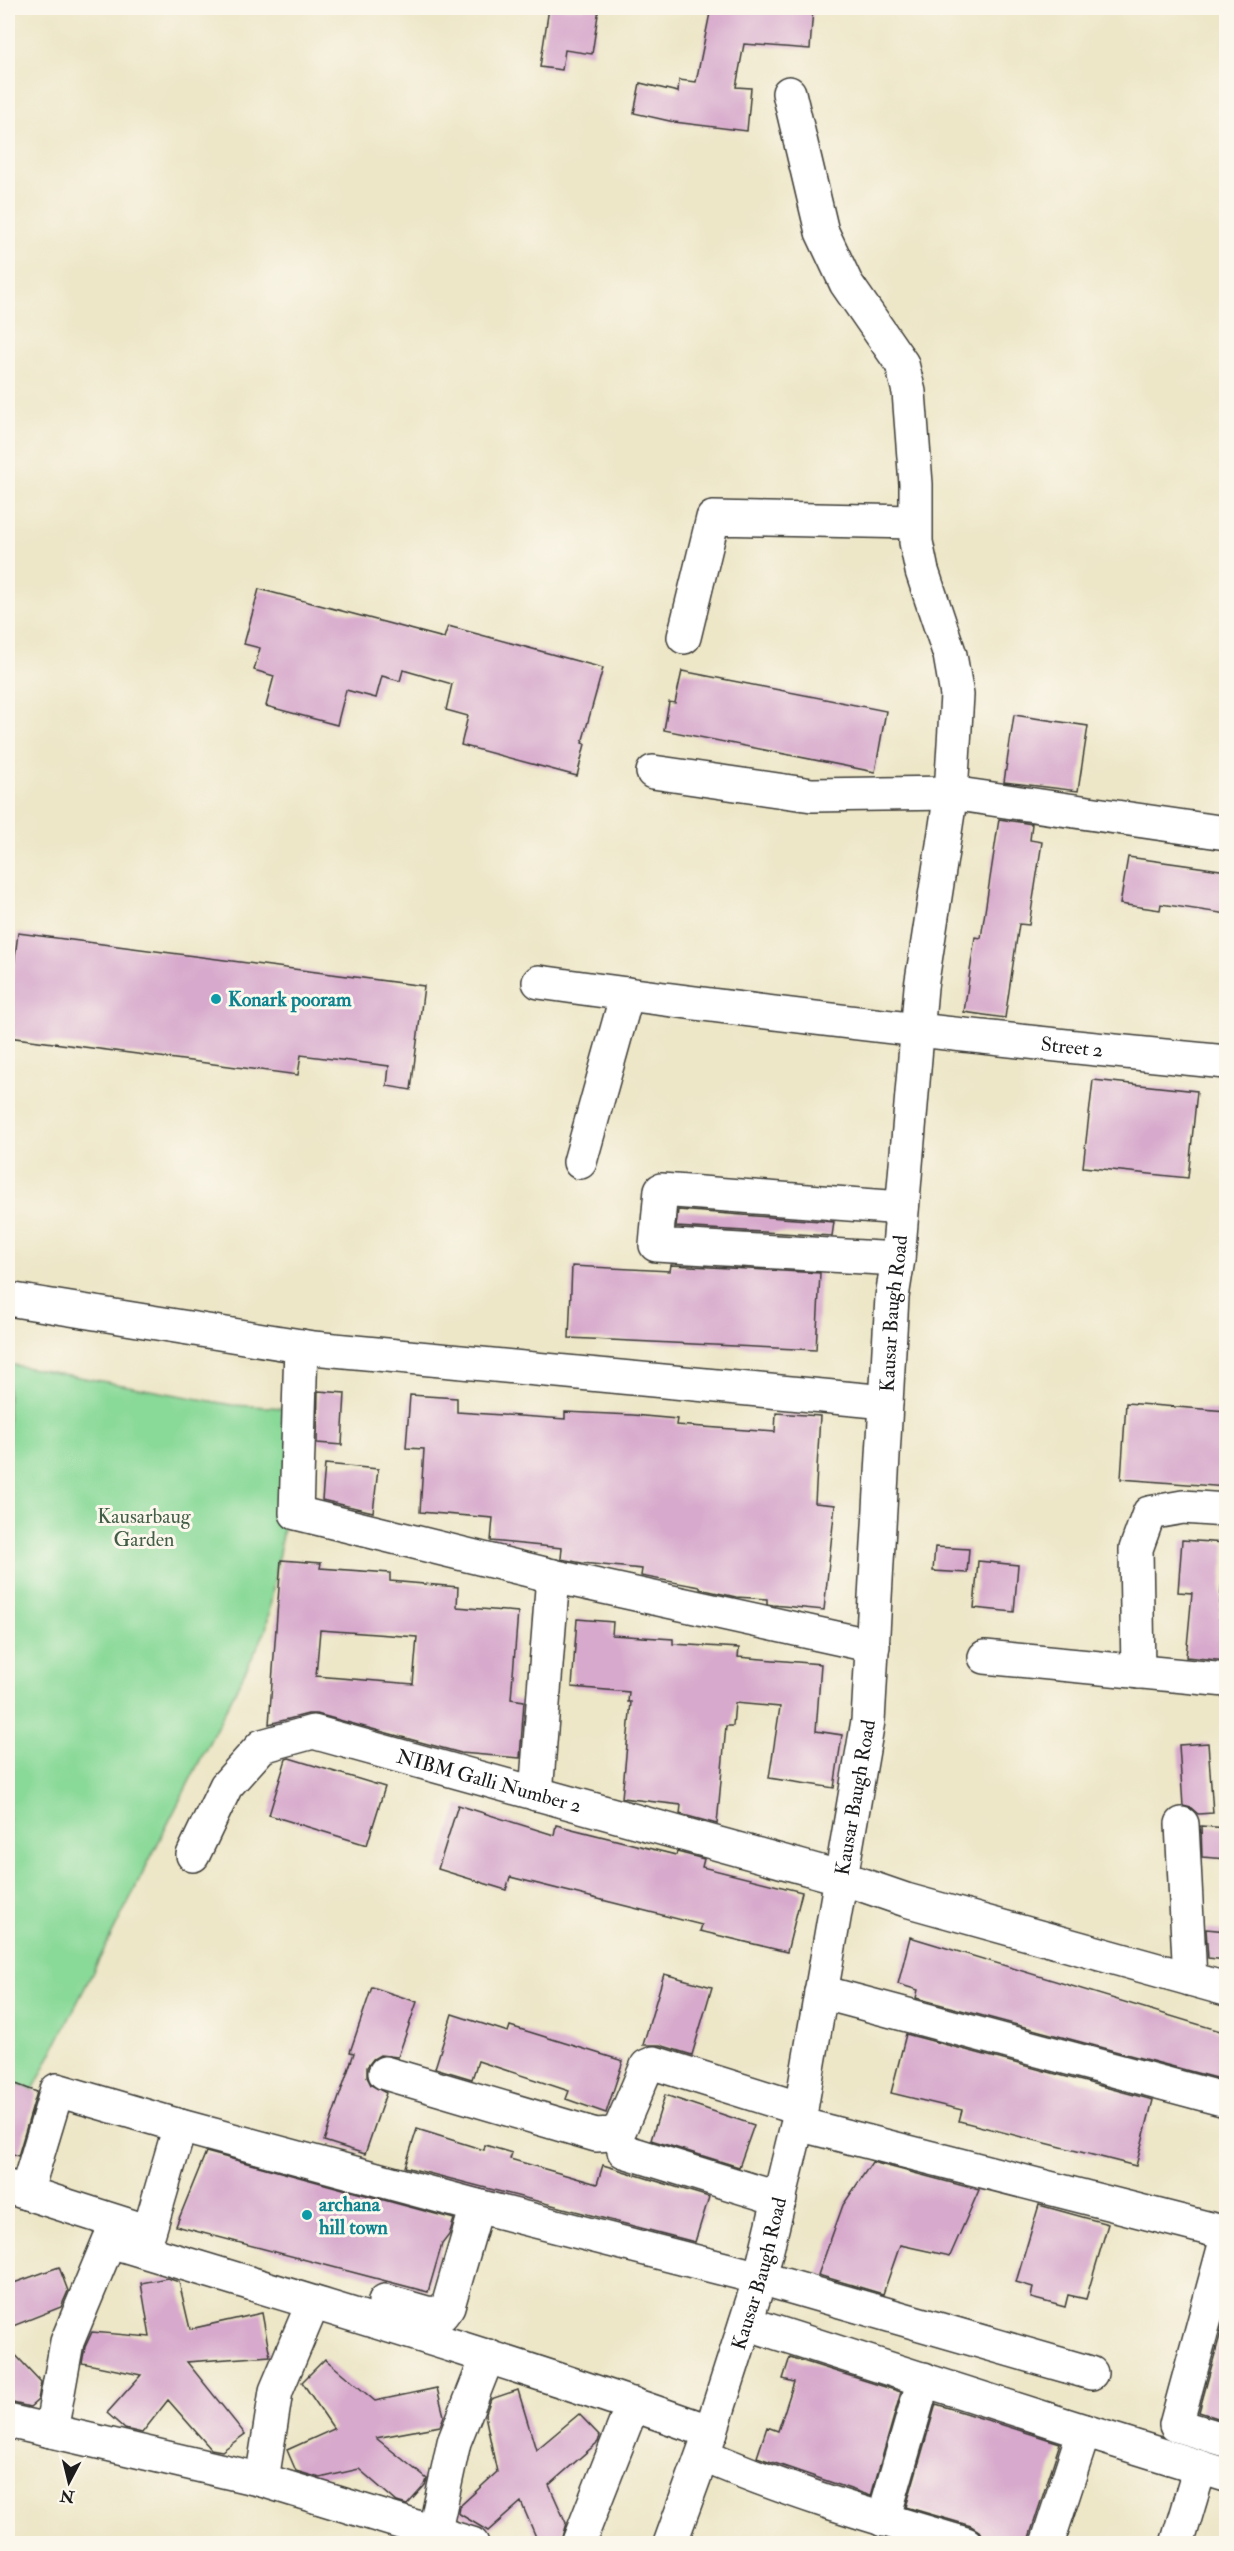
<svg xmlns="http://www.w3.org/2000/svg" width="1234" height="2551" viewBox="0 0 1234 2551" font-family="'IM FELL Double Pica',serif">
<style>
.green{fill:#89d998;stroke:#527a5a;stroke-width:1.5}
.building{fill:#d7a9cc;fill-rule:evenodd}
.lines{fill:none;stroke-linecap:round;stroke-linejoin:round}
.minor-casing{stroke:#3b3a36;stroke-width:36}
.minor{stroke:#fff;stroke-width:33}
.culture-dot{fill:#0f9aa8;stroke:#fbf7ec;stroke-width:2}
.labels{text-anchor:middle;stroke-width:6;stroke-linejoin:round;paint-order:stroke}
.culture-label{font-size:20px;font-weight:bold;fill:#0d838f;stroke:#fbf7ec;text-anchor:start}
.street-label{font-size:20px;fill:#1c1c1c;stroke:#fbf7ec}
.park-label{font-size:20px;fill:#425e47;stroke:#fbf7ec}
</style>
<rect width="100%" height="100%" fill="#fbf7ec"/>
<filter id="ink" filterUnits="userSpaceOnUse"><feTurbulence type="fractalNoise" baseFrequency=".0167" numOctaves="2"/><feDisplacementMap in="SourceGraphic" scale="12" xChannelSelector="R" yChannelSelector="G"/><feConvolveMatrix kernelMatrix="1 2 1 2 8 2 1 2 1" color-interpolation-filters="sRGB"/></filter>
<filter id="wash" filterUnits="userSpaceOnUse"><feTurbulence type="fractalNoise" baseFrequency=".008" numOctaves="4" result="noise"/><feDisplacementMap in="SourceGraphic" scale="24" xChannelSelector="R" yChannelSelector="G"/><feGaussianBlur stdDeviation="1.35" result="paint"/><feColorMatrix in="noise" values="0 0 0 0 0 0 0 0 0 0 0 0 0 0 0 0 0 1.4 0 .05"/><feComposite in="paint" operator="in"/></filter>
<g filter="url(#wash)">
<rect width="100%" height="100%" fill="#ede6c7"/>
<path class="green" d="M 8,1364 L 232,1405 L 303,1409 L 266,1630 L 33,2090 L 8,2081 Z"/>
<g id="blocks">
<path class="building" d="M 549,8 L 599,8 L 592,54 L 565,50 L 562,70 L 540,67 Z
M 711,8 L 813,8 L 810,49 L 744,44 L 736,87 L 751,88 L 747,131 L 674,122 L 634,113 L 640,83 L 678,92 L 679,80 L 696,82 Z
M 259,589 L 444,638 L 448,626 L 603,668 L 582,743 L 585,744 L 577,776 L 461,745 L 468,716 L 446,710 L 452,684 L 403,670 L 400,681 L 382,676 L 376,698 L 346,690 L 337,725 L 266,706 L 274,676 L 254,670 L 260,648 L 244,644 Z
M 682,671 L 886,711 L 875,772 L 664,730 L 669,702 L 675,703 Z
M 1014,715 L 1088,726 L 1078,791 L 1004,782 Z
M 999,819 L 1032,824 L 1030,840 L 1042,842 L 1029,925 L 1019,924 L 1005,1018 L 964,1012 L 975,937 L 981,938 Z
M 1128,857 L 1227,871 L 1227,914 L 1161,904 L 1160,910 L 1120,904 Z
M 18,933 L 424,986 L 411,1090 L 387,1086 L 389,1066 L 301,1055 L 298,1075 L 8,1037 L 8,1012 Z
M 1093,1080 L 1197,1091 L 1188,1178 L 1083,1167 Z
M 678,1210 L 834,1222 L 832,1236 L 676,1227 Z
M 671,1265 L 820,1273 L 816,1350 L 569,1338 L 572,1266 L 670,1271 Z
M 318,1391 L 345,1393 L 342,1445 L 317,1443 Z
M 410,1395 L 457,1398 L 457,1412 L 565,1419 L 565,1412 L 633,1415 L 677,1419 L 676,1425 L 775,1432 L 776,1413 L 820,1416 L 815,1503 L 835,1505 L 824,1610 L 773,1605 L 767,1604 L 767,1599 L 736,1597 L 700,1589 L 700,1587 L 641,1576 L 642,1569 L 582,1563 L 561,1559 L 562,1548 L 491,1541 L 493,1518 L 420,1512 L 424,1449 L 406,1448 Z
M 1126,1403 L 1227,1411 L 1227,1487 L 1121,1479 Z
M 325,1464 L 378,1469 L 373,1512 L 322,1500 Z
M 1182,1540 L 1225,1543 L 1219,1618 L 1227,1618 L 1227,1661 L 1186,1657 L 1192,1593 L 1178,1592 Z
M 935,1547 L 969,1549 L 967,1573 L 933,1571 Z
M 281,1560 L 321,1563 L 320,1568 L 390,1573 L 390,1581 L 458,1587 L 457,1607 L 518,1612 L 511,1699 L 524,1701 L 520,1758 L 461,1753 L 317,1714 L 308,1714 L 269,1724 ZM 320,1630 L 417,1637 L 413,1684 L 316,1676 Z
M 978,1561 L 1018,1565 L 1014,1612 L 974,1608 Z
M 577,1619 L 613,1622 L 612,1635 L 673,1639 L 673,1644 L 739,1648 L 738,1657 L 821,1664 L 816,1731 L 842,1735 L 834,1788 L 769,1778 L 780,1707 L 735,1703 L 733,1726 L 726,1726 L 717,1824 L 680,1814 L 681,1805 L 622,1798 L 631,1702 L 628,1702 L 629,1692 L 572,1687 Z
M 1208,1743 L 1213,1813 L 1198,1814 L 1191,1808 L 1183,1806 L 1179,1745 Z
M 289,1758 L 385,1787 L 367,1845 L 269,1815 L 286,1759 Z
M 458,1805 L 554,1835 L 556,1825 L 676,1855 L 677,1852 L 704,1859 L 702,1867 L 802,1892 L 787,1952 L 700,1931 L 702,1925 L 510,1877 L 506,1890 L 438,1869 Z
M 1201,1826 L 1227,1828 L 1227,1859 L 1202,1857 Z
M 1206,1929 L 1227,1931 L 1227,1960 L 1208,1958 Z
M 910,1937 L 1227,2033 L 1227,2081 L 916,1998 L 918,1990 L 898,1984 Z
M 664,1974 L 712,1987 L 692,2055 L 660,2045 L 643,2045 Z
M 372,1987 L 417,2002 L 398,2057 L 380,2055 L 373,2059 L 367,2067 L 367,2077 L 371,2085 L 386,2093 L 365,2154 L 324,2141 L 354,2053 L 350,2052 Z
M 452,2014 L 508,2032 L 510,2026 L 623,2061 L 606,2113 L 566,2099 L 569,2091 L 478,2061 L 472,2079 L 435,2068 Z
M 906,2034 L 1153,2100 L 1136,2166 L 959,2121 L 962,2110 L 891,2093 Z
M 8,2081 L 37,2092 L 18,2156 L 8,2152 Z
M 665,2095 L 754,2125 L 739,2167 L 651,2140 Z
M 417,2129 L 484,2150 L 485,2145 L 512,2153 L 510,2159 L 597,2184 L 603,2165 L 709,2197 L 695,2242 L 405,2167 Z
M 206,2152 L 454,2219 L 449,2235 L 442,2244 L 428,2292 L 176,2226 Z
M 872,2162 L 979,2190 L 950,2256 L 900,2245 L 883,2294 L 818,2275 L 843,2205 Z
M 1039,2205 L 1108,2224 L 1086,2299 L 1068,2295 L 1065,2307 L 1031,2298 L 1033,2287 L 1016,2282 Z
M 59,2267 L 68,2291 L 61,2307 L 8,2328 L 8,2285 Z
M 167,2278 L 179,2282 L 190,2329 L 262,2313 L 270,2356 L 187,2362 L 245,2434 L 222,2451 L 211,2449 L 168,2400 L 142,2433 L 125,2429 L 107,2413 L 141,2375 L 82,2363 L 85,2347 L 92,2332 L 150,2337 L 141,2283 Z
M 1224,2321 L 1227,2321 L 1227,2421 L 1199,2412 Z
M 8,2347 L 41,2382 L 38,2400 L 30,2407 L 13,2403 L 8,2397 Z
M 790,2357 L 901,2392 L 871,2496 L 757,2457 L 767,2427 L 778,2431 L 794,2382 L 783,2379 Z
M 325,2359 L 375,2401 L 437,2388 L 444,2416 L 440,2426 L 376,2438 L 427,2479 L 425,2485 L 407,2505 L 397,2502 L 359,2469 L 320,2478 L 296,2471 L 287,2450 L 334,2429 L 302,2382 Z
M 518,2390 L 536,2450 L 579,2414 L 600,2436 L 598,2442 L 549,2485 L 566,2523 L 560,2544 L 539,2544 L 521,2502 L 488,2531 L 458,2513 L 459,2507 L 497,2472 L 485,2415 L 491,2399 Z
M 936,2404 L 1060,2443 L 1027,2544 L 1002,2544 L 983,2537 L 979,2531 L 971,2526 L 906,2507 Z"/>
</g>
</g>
<g filter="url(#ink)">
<use href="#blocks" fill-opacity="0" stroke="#3b3a36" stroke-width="1.5"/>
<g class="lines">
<defs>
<g id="minor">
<path d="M 684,637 L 713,518 L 914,522"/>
<path d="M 653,772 L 812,795 L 951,793 L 1226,833"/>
<path id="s1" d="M 539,982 C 767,1014 996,1040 1226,1062"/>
<path d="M 580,1162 L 627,994"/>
<path d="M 898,1259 L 656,1245 L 661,1190 L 902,1208"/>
<path d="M 8,1299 L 313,1348 L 886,1402"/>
<path d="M 301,1346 L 296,1513 L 553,1576 L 873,1646"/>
<path d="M 985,1657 L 1226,1680"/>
<path d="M 1138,1672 L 1136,1549 L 1149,1513 L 1183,1507 L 1226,1510"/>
<path d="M 536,1794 L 553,1576"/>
<path d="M 1182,1824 L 1190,1979"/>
<path id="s2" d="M 193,1855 L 226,1786 L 262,1746 L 313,1732 L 842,1878 L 906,1900 L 1226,1989"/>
<path d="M 821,1992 L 1226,2100"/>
<path d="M 385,2073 L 596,2135 L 611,2134 L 620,2129 L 647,2066 L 654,2063 L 801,2109"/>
<path d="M 798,2124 L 1226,2233"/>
<path d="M 624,2151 L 780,2199"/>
<path d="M 8,2187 L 149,2232 L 180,2126 L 477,2206 L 760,2278 L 1091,2373"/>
<path d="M 26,2193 L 57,2090 L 180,2126"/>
<path d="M 110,2241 C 311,2302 513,2361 711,2432"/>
<path d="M 1226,2241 L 1176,2425 L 1226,2440"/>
<path d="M 385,2301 L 427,2313 L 442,2314 L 448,2306 L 477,2206"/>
<path d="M 746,2323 L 1084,2431"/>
<path d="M 8,2421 L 262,2480 L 472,2544"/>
<path d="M 51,2431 L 67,2342 L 109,2241"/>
<path d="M 703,2455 C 788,2492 878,2518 966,2544"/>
<path d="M 262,2480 L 276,2391 L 313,2303"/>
<path d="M 883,2520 L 924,2379"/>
<path d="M 435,2530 L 454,2442 L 488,2356"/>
<path d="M 578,2544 L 633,2404"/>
<path id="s3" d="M 670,2544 L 711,2431 L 760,2278 L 801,2109 L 868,1721 L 892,1297 L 898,1259 L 921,987 L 951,793 L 957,695 L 950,655 L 922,571 L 916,542 L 916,484 L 909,392 L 902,364 L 846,283 L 822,232 L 789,93"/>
<path d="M 1047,2544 L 1084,2431 L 1200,2467"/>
<path d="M 1177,2544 L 1200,2467 L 1226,2475"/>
</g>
</defs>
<use href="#minor" class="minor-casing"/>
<use href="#minor" class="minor"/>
</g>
</g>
<g class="culture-dot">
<circle cx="216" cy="999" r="6"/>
<circle cx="307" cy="2215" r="6"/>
</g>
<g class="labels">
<g class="culture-label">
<text x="228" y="1006">Konark pooram</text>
<text x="319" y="2211">archana<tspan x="319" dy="23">hill town</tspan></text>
</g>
<g class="street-label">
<text dy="7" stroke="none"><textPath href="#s1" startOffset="537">Street 2</textPath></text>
<text dy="7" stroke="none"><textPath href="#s3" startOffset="1257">Kausar Baugh Road</textPath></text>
<text dy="7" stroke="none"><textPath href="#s2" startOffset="366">NIBM Galli Number 2</textPath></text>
<text dy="7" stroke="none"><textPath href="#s3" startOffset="771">Kausar Baugh Road</textPath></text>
<text dy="7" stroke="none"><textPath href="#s3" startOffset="285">Kausar Baugh Road</textPath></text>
</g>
<g class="park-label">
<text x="144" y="1523">Kausarbaug<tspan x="144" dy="23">Garden</tspan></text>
</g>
</g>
<rect width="1234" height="2551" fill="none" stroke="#fbf7ec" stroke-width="30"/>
<g transform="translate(69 2482) rotate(187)" stroke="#fbf7ec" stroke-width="4.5" paint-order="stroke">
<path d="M0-4.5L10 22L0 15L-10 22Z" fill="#1c1c1c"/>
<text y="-9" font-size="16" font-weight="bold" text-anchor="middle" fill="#1c1c1c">N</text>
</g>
</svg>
